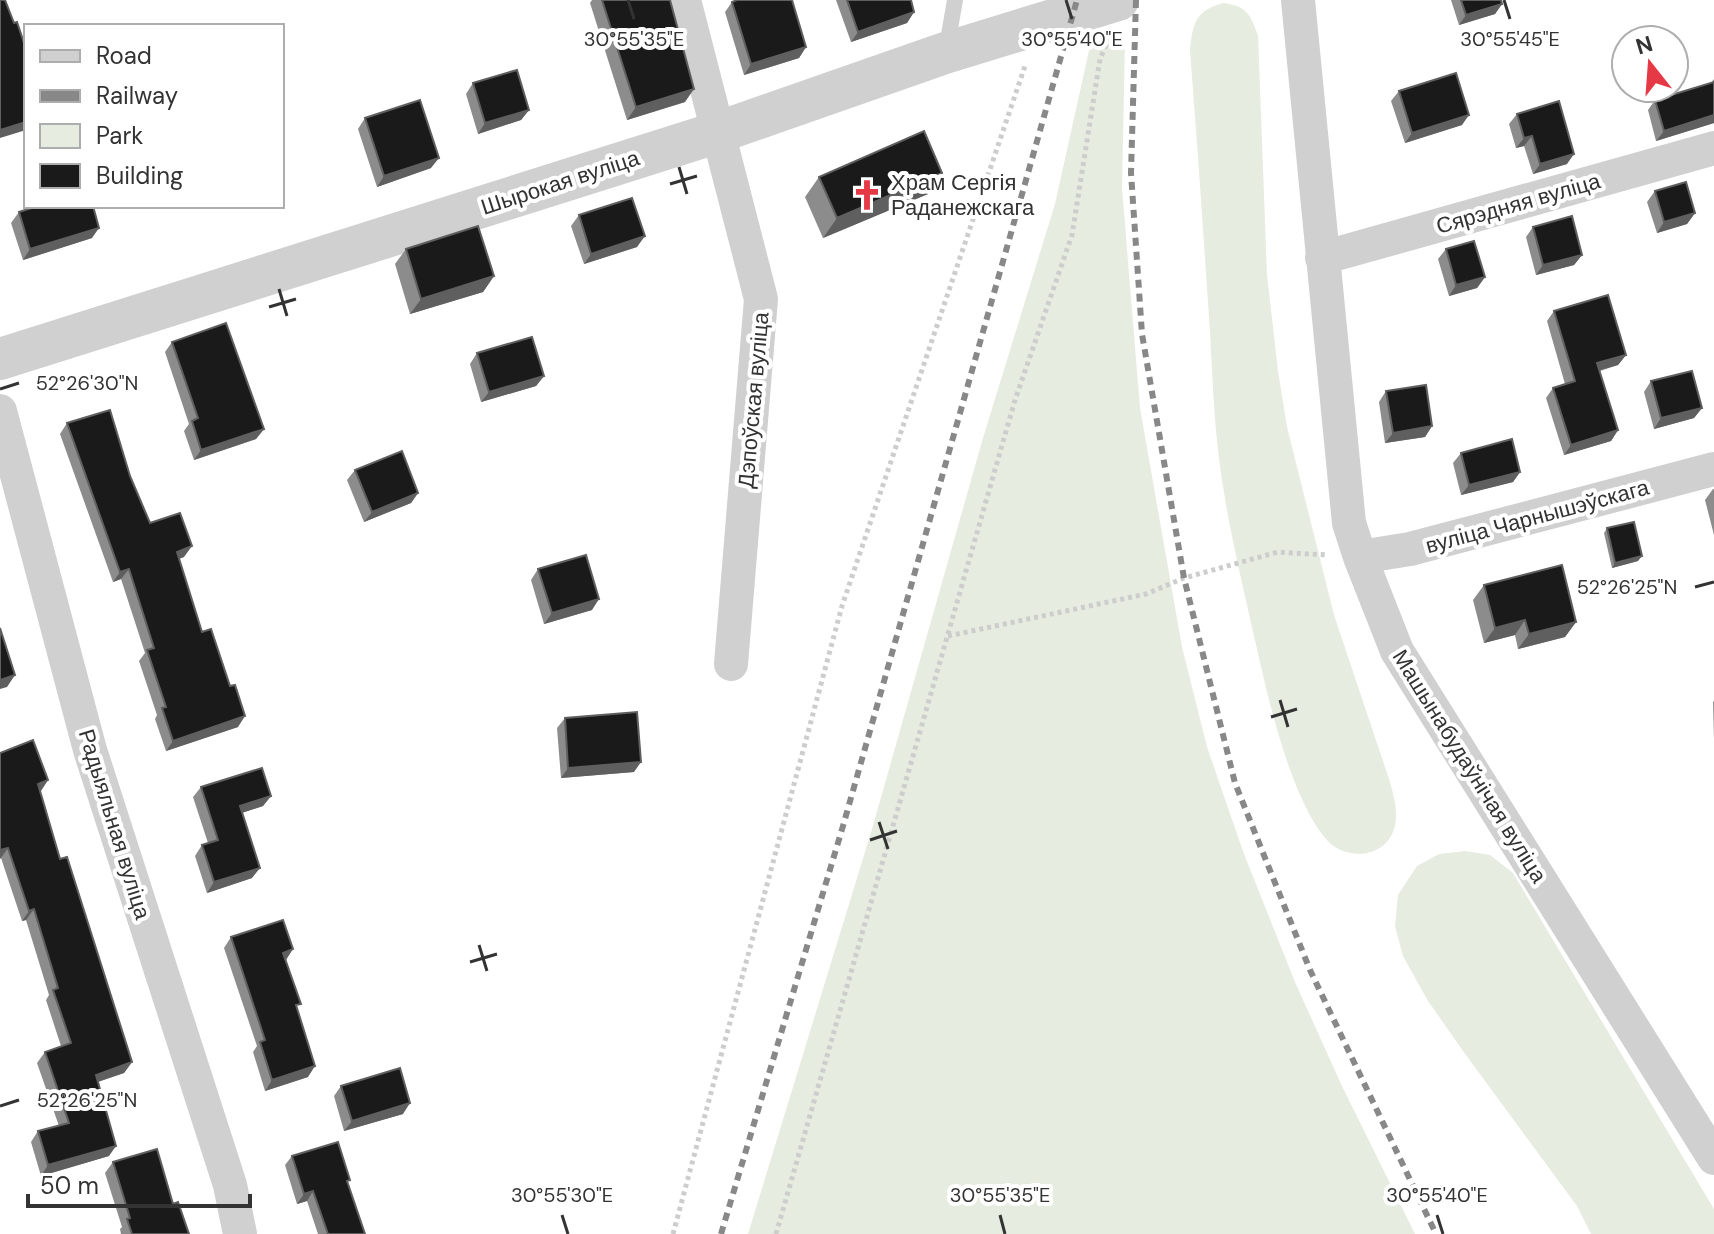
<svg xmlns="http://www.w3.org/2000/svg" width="1714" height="1234" viewBox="0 0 1714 1234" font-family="'DM Sans',sans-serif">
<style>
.green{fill:#e6ecdf}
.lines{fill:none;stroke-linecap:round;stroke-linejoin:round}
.path{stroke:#cdcdcd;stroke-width:5;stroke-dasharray:4 4;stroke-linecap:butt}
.service{stroke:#d0d0d0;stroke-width:16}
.minor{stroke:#d0d0d0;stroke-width:34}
.tertiary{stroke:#d0d0d0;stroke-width:42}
.rail{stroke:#888;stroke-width:6;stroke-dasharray:8 6;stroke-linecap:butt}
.wall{fill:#8c8c8c}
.shaded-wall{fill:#5f5f5f}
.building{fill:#1a1a1a;stroke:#5f5f5f;stroke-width:2}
.ticks{fill:none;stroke:#333;stroke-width:3}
.labels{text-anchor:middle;stroke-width:8;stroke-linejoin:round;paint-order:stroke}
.street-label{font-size:22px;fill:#333;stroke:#fff}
.poi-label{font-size:22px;fill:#333;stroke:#fff;text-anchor:start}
.ticks-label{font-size:20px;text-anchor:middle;fill:#333;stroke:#fff;stroke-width:8;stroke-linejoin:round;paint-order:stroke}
</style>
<rect width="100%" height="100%" fill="#fff"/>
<path class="green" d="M 1223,3 C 1247,6 1250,14 1258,35 L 1267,275 L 1278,371 L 1287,427 L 1334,615 L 1390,782 C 1394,797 1399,814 1394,829 C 1385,859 1344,861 1326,839 C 1292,799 1271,710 1259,658 C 1244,590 1226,520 1218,450 C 1213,406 1212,361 1209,317 C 1203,228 1197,139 1190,50 C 1193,23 1195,11 1223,3 Z
M 1125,39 L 1122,188 L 1140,408 L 1182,647 L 1207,747 L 1244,854 L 1295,982 L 1341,1084 L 1415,1234 L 748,1234 L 872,829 L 983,438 L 1055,204 L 1090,46 Z
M 1465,851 L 1490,855 L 1513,873 L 1711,1204 L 1714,1209 L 1714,1234 L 1591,1234 L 1577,1206 L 1463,1051 L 1428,1001 L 1403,956 L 1395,926 L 1398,895 L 1417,866 L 1439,854 Z"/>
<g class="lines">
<path class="path" d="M 948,636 L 1146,594 L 1184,578 L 1278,552 L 1327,555
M 673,1234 L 842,606 L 1026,63
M 776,1234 L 1015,400 L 1072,235 L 1100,59 L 1109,38"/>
<path class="service" d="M 946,52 L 955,0"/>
<path class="minor" d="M 684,0 L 761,299 L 731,664
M 1298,0 L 1349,523 L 1360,557 L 1397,651 L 1714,1158
M 1322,258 L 1714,148
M 0,411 L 90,750 L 230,1185 L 240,1234
M 1360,557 L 1410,549 L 1714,469"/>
<path class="tertiary" d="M 0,359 L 719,132 L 945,53 L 1118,0"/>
<path class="rail" d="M 1136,0 L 1131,173 L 1142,334 L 1184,578 L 1235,783 L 1310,970 L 1436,1234
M 721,1234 L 843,826 L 1077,0"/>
</g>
<path class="wall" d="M 592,0 L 670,0 L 685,102 L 627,120 L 590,3 Z
M 836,0 L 911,0 L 914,12 L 907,23 L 851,42 Z
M 1451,0 L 1501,0 L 1502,4 L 1495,14 L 1459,25 Z
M 732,2 L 806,47 L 799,58 L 744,75 L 725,12 Z
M 1714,79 L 1714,123 L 1656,141 L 1648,110 L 1655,100 L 1711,83 Z
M 473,83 L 529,110 L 521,120 L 478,134 L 466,94 Z
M 1399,91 L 1462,125 L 1405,143 L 1391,101 Z
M 1517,114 L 1567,164 L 1533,174 L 1524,146 L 1516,148 L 1509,124 Z
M 365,118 L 431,168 L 377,187 L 358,129 Z
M 942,173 L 928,194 L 823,238 L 805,197 L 819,177 Z
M 1655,191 L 1695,213 L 1687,224 L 1657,233 L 1647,202 Z
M 19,212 L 92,238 L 23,260 L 11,223 Z
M 579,215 L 637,247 L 584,264 L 571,226 Z
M 1533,227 L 1582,255 L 1574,265 L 1536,275 L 1526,237 Z
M 406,249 L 494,276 L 483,292 L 410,314 L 395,264 Z
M 1446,249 L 1485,277 L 1477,288 L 1449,296 L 1438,259 Z
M 1554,311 L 1626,355 L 1618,365 L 1600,371 L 1618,430 L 1611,441 L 1564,455 L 1546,398 L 1553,388 L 1565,384 L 1547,321 Z
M 172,342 L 264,429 L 256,439 L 194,460 L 184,431 L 189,424 L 165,352 Z
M 477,353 L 544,376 L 536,386 L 481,402 L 470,364 Z
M 1651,381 L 1702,408 L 1694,418 L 1654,429 L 1644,392 Z
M 1386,391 L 1432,426 L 1425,437 L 1385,443 L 1379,402 Z
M 67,423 L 130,476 L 150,523 L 184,557 L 179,559 L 202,632 L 238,727 L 166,751 L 155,719 L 157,715 L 139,661 L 145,653 L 121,579 L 113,582 L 60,434 Z
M 1461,453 L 1520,472 L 1513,482 L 1461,495 L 1453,463 Z
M 355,470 L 418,493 L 411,503 L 364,522 L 347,480 Z
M 1713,489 L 1714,489 L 1714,535 L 1705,500 Z
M 1607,528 L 1638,561 L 1612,568 L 1604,533 Z
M 538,569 L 592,610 L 544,624 L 531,580 Z
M 1484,585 L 1576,622 L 1565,637 L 1518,649 L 1515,635 L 1484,643 L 1473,600 Z
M 1714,701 L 1714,740 L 1713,702 Z
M 565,718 L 634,772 L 561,778 L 557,728 Z
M 33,740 L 48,780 L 40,791 L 60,859 L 132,1062 L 124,1073 L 98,1082 L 109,1156 L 41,1176 L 31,1142 L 38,1131 L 59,1126 L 37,1063 L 45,1052 L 61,1046 L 46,1000 L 49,995 L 26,920 L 22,921 L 1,858 Z
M 201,787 L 271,796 L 263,806 L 242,813 L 252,878 L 207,893 L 195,856 L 202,845 L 208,843 L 193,797 Z
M 231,937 L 286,960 L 297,1009 L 308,1077 L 265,1091 L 253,1052 L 257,1046 L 224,948 Z
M 341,1086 L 403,1114 L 344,1131 L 334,1096 Z
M 292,1156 L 347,1184 L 365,1234 L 318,1234 L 307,1201 L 297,1204 L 285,1165 Z
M 113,1162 L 173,1204 L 189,1234 L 121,1234 L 120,1229 L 122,1227 L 105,1173 Z"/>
<path class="shaded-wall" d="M 1502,4 L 1495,14 L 1459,25 L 1466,15 Z
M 914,12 L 907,23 L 851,42 L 858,32 Z
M 806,47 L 799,58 L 744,75 L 751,64 Z
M 694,89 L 685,102 L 627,120 L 636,107 Z
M 529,110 L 521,120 L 478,134 L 485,123 Z
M 1469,115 L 1462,125 L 1405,143 L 1412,133 Z
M 1714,115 L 1714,123 L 1656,141 L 1664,131 Z
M 26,122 L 26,130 L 0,138 L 0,130 Z
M 1532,136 L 1524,146 L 1516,148 L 1524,138 Z
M 1574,154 L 1567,164 L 1533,174 L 1540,164 Z
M 439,158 L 431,168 L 377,187 L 384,176 Z
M 942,173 L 928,194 L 823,238 L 837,218 Z
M 1695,213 L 1687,224 L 1657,233 L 1664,222 Z
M 99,228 L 92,238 L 23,260 L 30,249 Z
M 645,236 L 637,247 L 584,264 L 591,254 Z
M 1582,255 L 1574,265 L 1536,275 L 1543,265 Z
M 494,276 L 483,292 L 410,314 L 421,299 Z
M 1485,277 L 1477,288 L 1449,296 L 1456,285 Z
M 1626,355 L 1618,365 L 1590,373 L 1597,363 Z
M 544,376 L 536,386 L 481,402 L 489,392 Z
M 1702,408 L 1694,418 L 1654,429 L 1661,418 Z
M 1432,426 L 1425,437 L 1385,443 L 1393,433 Z
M 264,429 L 256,439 L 194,460 L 201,450 Z
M 1618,430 L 1611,441 L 1564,455 L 1571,445 Z
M 1520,472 L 1513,482 L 1461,495 L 1469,485 Z
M 418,493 L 411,503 L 364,522 L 372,512 Z
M 192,546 L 184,557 L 169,562 L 177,552 Z
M 1642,556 L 1638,561 L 1612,568 L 1615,563 Z
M 129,569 L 121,579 L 113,582 L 120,572 Z
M 599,599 L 592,610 L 544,624 L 552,613 Z
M 1525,620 L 1515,635 L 1484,643 L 1495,628 Z
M 1576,622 L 1565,637 L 1518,649 L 1529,634 Z
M 15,675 L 7,687 L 0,689 L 0,680 Z
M 245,716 L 238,727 L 166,751 L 173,741 Z
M 641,762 L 634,772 L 561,778 L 568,768 Z
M 48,780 L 41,791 L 31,795 L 38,784 Z
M 271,796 L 263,806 L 232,816 L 240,806 Z
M 8,848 L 1,858 L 0,859 L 0,850 Z
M 260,868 L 252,878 L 207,893 L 214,882 Z
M 34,909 L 26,920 L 22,921 L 29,911 Z
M 293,949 L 286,960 L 283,953 Z
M 132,1062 L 124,1073 L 88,1085 L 96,1075 Z
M 315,1066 L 308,1077 L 265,1091 L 272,1080 Z
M 410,1103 L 403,1114 L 344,1131 L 352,1121 Z
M 116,1146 L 109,1156 L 41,1176 L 48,1165 Z
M 313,1191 L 307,1201 L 297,1204 L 304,1194 Z"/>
<path class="building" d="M 0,0 L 5,0 L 14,23 L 17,22 L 26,49 L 26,122 L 0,130 Z
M 602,0 L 670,0 L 694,89 L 636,107 Z
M 737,0 L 792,0 L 806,47 L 751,64 L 732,2 Z
M 847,0 L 911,0 L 914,12 L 858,32 Z
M 1461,0 L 1501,0 L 1502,4 L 1466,15 Z
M 517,70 L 529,110 L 485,123 L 473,83 Z
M 1456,73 L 1469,115 L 1412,133 L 1399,91 Z
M 1714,82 L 1714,115 L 1664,131 L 1655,100 Z
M 420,100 L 439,158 L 384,176 L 365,118 Z
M 1559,101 L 1574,154 L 1540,164 L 1532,136 L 1524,138 L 1517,114 Z
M 924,131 L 942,173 L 837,218 L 819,177 Z
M 1686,182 L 1695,213 L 1664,222 L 1655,191 Z
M 632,198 L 645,236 L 591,254 L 579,215 Z
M 38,206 L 93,206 L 99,228 L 30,249 L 19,212 Z
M 1572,216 L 1582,255 L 1543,265 L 1533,227 Z
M 478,226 L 494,276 L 421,299 L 406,249 Z
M 1474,241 L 1485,277 L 1456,285 L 1446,249 Z
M 1608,295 L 1626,355 L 1597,363 L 1618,430 L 1571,445 L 1553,388 L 1575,381 L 1554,311 Z
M 226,323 L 264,429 L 201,450 L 192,421 L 198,418 L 172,342 Z
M 532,337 L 544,376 L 489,392 L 477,353 Z
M 1692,371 L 1702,408 L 1661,418 L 1651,381 Z
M 1426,385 L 1432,426 L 1393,433 L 1386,391 Z
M 110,410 L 130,476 L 150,523 L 180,513 L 192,546 L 177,552 L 202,632 L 211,629 L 230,686 L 235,685 L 245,716 L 173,741 L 162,708 L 166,707 L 147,650 L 154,648 L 129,569 L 120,572 L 67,423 Z
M 1512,439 L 1520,472 L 1469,485 L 1461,453 Z
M 402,451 L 418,493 L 372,512 L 355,470 Z
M 1634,522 L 1642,556 L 1615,563 L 1607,528 Z
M 586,555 L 599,599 L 552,613 L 538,569 Z
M 1562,565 L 1576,622 L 1529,634 L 1525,620 L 1495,628 L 1484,585 Z
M 0,628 L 15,675 L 0,680 Z
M 637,712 L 641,762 L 568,768 L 565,718 Z
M 33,740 L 48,780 L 38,784 L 60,859 L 67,857 L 132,1062 L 96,1075 L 116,1146 L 48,1165 L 38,1131 L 69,1123 L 45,1052 L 71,1043 L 53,990 L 58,988 L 34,909 L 29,911 L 8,848 L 0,850 L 0,753 Z
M 262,768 L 271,796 L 240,806 L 260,868 L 214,882 L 202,845 L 218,840 L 201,787 Z
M 283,920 L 293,949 L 283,953 L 301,1004 L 296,1005 L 315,1066 L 272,1080 L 260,1042 L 265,1040 L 231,937 Z
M 400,1068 L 410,1103 L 352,1121 L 341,1086 Z
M 338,1142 L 350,1180 L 347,1181 L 365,1234 L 328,1234 L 313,1191 L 304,1194 L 292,1156 Z
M 157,1149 L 173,1204 L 178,1202 L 189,1234 L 132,1234 L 127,1219 L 130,1218 L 113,1162 Z"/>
<path class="ticks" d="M 628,0 L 634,19M 1066,0 L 1072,19M 1504,0 L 1510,19M 679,167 L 687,194M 670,184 L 697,176M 279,289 L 287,316M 269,307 L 296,299M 0,389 L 19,383M 1695,587 L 1714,582M 1280,700 L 1288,727M 1271,717 L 1297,709M 879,822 L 888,849M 870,840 L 897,831M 479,945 L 487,971M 470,962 L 497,954M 0,1106 L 19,1100M 562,1215 L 568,1234M 1000,1215 L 1005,1234M 1437,1215 L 1443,1234"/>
<defs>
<symbol id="church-bare" viewBox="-9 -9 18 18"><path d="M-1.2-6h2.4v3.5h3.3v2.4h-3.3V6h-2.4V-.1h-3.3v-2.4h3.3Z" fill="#e63946" stroke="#fff" stroke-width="2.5" paint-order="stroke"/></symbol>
</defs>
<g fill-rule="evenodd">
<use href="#church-bare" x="845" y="173" width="44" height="44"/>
</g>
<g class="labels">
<g class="street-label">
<text transform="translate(560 182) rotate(-18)" y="8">Шырокая вуліца</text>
<text transform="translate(1518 203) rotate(-16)" y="8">Сярэдняя вуліца</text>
<text transform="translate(753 400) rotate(-85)" y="8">Дэпоўская вуліца</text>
<text transform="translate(1537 516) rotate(-15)" y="8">вуліца Чарнышэўскага</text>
<text transform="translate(1470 766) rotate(58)" y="8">Машынабудаўнічая вуліца</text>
<text transform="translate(115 824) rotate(73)" y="8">Радыяльная вуліца</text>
</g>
<g class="poi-label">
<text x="891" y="190">Храм Сергія<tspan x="891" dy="25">Раданежскага</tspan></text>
</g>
</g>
<g class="ticks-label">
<text x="634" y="46">30°55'35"E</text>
<text x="1072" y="46">30°55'40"E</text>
<text x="1510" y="46">30°55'45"E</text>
<text x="87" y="390">52°26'30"N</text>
<text x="1627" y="594">52°26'25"N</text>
<text x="87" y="1107">52°26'25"N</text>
<text x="562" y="1202">30°55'30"E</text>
<text x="1000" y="1202">30°55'35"E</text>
<text x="1437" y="1202">30°55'40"E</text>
</g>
<rect x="24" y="24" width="260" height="184" fill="#ffffff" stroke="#adadad" stroke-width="2"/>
<rect x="40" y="50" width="40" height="12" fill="#d0d0d0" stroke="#adadad" stroke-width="2"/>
<text x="96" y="64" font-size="24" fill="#333333">Road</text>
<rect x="40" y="90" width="40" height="12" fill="#888888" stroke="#adadad" stroke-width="2"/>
<text x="96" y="104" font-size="24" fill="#333333">Railway</text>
<rect x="40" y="124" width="40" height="24" fill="#e6ecdf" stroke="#adadad" stroke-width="2"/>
<text x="96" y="144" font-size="24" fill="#333333">Park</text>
<rect x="40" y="164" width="40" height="24" fill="#1a1a1a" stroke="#adadad" stroke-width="2"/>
<text x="96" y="184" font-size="24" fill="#333333">Building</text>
<g transform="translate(1650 64) rotate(343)"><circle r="38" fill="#ffffff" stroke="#adadad" stroke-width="2"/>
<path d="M0-6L14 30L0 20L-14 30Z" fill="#e63946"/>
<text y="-12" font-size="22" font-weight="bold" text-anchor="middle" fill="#333333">N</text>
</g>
<path d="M28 1194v12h222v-12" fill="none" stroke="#333333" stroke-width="4"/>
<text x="40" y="1194" font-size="24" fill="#333333" stroke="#ffffff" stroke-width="6" paint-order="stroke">50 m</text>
</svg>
